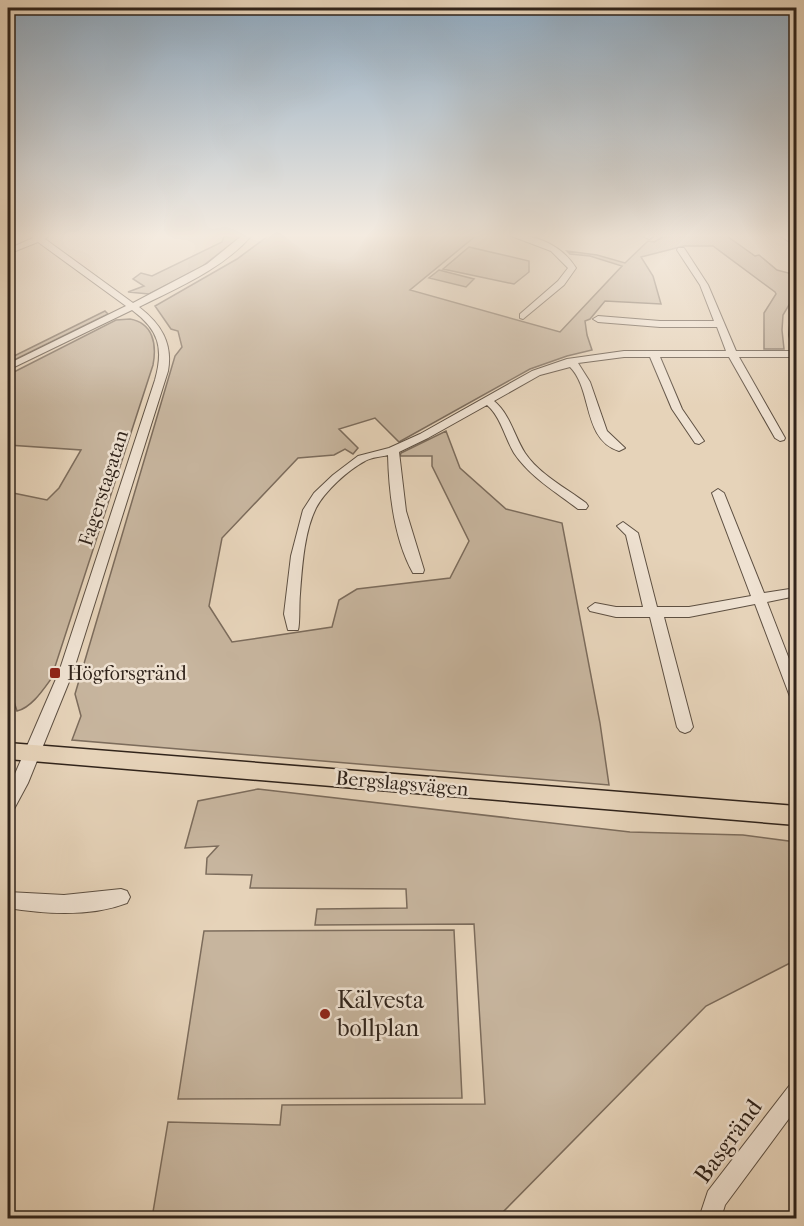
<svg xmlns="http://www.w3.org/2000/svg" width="804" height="1226" viewBox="0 0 804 1226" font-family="'IM FELL French Canon',serif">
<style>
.green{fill:#c7b59e;stroke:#7c6c5c;stroke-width:1.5}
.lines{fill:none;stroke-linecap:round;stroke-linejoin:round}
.minor-casing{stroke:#5e5042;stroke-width:2}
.major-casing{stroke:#31241b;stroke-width:3}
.minor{fill:#efe2d2;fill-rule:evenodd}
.major{fill:#e6d3b9;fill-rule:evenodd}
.poi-dot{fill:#8f2418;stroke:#efe2d2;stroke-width:2}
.labels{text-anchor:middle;stroke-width:5;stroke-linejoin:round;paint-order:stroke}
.street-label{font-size:20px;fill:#31241b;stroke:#efe2d2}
.poi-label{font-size:20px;fill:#31241b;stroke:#efe2d2;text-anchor:start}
.near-poi-label{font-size:24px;fill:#31241b;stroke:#efe2d2;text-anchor:start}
.near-street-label{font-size:24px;fill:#31241b;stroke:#efe2d2}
</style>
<rect width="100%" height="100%" fill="#e6d3b9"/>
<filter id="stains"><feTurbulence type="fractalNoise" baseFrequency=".00333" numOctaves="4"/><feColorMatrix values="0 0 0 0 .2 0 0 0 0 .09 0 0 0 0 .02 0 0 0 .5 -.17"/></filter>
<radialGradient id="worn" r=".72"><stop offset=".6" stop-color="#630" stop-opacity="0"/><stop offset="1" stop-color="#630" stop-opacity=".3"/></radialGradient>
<path class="green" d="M 225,234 L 244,234 L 200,268 L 149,294 L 128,292 L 144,286 L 133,279 L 141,273 L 152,276 L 222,242 Z
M 271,234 L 478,234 L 410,290 L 560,332 L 622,266 L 590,256 L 570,254 L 567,251 L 597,255 L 625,263 L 648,241 L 654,242 L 665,236 L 678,234 L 724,234 L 755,256 L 759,255 L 777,270 L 796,275 L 796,293 L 783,315 L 782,330 L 784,349 L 764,349 L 764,313 L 776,294 L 775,292 L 713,246 L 684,246 L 641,257 L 653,276 L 661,304 L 605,301 L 590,319 L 585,321 L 587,335 L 592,350 L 567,356 L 530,369 L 399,442 L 375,418 L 339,429 L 358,448 L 353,454 L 345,449 L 334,455 L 298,458 L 222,538 L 209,606 L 232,642 L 332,627 L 339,600 L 357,589 L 450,578 L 469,541 L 432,466 L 432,456 L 400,456 L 401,453 L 446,431 L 460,468 L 506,509 L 562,523 L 600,723 L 609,785 L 72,740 L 81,716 L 75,694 L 175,356 L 182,347 L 178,331 L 171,329 L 155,306 L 237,259 Z
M 469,247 L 529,261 L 529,272 L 514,284 L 443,269 Z
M 439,270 L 474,279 L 466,287 L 429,278 Z
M 105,311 L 108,314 L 8,363 L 8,359 Z
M 130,319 C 153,323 157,344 153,365 L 51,679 C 43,690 31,708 17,711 L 8,683 L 8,492 L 47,500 L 59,488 L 81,450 L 8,445 L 8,375 L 116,320 Z
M 258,789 L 630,832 L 743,835 L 796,842 L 796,960 L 706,1006 L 497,1218 L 152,1218 L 168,1122 L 280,1125 L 282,1105 L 485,1104 L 474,924 L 315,925 L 317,909 L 407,908 L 406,889 L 250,888 L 252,875 L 206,874 L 207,858 L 218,846 L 185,848 L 198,801 Z
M 454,930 L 462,1098 L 178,1099 L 204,931 Z"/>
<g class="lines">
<defs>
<path id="minor" d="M 29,234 L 47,234 L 48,236 L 45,239 L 133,303 L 207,264 L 244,234 L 253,234 C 223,269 179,287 139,307 C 161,324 173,343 168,371 L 73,672 L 28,783 L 14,809 L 8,811 L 8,790 L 59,672 L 155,380 C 164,348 159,330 132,310 L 8,370 L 8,364 L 126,306 L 38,242 L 8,254 L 8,249 L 33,238 Z
M 506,234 C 534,234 561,244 576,268 L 564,285 L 523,319 L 520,318 L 520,314 L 558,281 L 568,268 L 551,251 Z
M 638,234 L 649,234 L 653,237 L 649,239 Z
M 777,234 L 787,234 L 796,241 L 796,246 Z
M 678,248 L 684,248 L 708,285 L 736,351 L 793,351 L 789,335 L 791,313 L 796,310 L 796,357 L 739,357 L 785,438 L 784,440 L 780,441 L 775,438 L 729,357 L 660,357 L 682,409 L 704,441 L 699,444 L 695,443 L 672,409 L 650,357 L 624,357 L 578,363 L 590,382 L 607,431 L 625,448 L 619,451 C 582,439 593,390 570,367 L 540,375 L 494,401 C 510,414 514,436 525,453 C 539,474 566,488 586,503 L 588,506 L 586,509 L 578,509 C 556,492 530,477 514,453 C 505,438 501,417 487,405 L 428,438 L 399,452 L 406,511 L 424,570 L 423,573 L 413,573 C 394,539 389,493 388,455 C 381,457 372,457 365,461 C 348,470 325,491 316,508 C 304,532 302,568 300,594 C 299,603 300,625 298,630 L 288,630 L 284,614 L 291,556 L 303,510 L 314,493 L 333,475 L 358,456 L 389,448 L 420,434 L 532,371 L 567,359 L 624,351 L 726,351 L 717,327 L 660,327 L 598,322 L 593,319 L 598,316 L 660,321 L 714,321 L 700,285 L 677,250 Z
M 718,489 L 724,493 L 764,593 L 796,588 L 796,596 L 767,602 L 796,677 L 796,700 L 791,698 L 789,694 L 755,604 L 689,617 L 664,617 L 693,727 L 690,731 L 685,733 L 680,731 L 677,727 L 650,617 L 616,617 L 590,611 L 588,608 L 595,603 L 616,607 L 643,607 L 626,535 L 617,526 L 623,522 L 638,533 L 657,607 L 689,607 L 751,596 L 712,493 Z
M 121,889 L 127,891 L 130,897 L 127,903 C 91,917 45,914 8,908 L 8,892 L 64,895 Z
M 796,1083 L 796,1109 L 725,1205 L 721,1218 L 699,1218 L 708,1191 L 789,1086 Z"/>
<path id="major" d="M 8,743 L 796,806 L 796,825 L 8,759 Z"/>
</defs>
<use href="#minor" class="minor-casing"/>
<use href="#major" class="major-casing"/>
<use href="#minor" class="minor"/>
<use href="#major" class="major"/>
</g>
<linearGradient id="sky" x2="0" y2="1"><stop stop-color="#8ea9c0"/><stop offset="0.58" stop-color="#f4ebe0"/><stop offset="1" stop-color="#f4ebe0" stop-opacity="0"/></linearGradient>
<rect width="804" height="406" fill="url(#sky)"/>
<g class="poi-dot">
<rect x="49" y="667" width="12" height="12" rx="3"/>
<circle cx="325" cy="1014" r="6"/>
</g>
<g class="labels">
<g class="street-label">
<text transform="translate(103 488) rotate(-72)" y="7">Fagerstagatan</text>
<text transform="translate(402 783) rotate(5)" y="7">Bergslagsvägen</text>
</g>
<g class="poi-label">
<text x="67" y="680">Högforsgränd</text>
</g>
<g class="near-poi-label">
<text x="337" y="1008">Kälvesta<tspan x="337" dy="28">bollplan</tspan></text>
</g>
<g class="near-street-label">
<text transform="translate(728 1141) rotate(-54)" y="8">Basgränd</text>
</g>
</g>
<rect width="804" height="1226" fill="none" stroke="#e6d3b9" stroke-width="30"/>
<rect x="9" y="9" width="786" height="1208" fill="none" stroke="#31241b" stroke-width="3"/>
<rect x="15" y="15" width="774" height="1196" fill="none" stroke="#31241b" stroke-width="1.5"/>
<rect width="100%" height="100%" filter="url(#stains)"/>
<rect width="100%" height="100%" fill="url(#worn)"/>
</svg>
